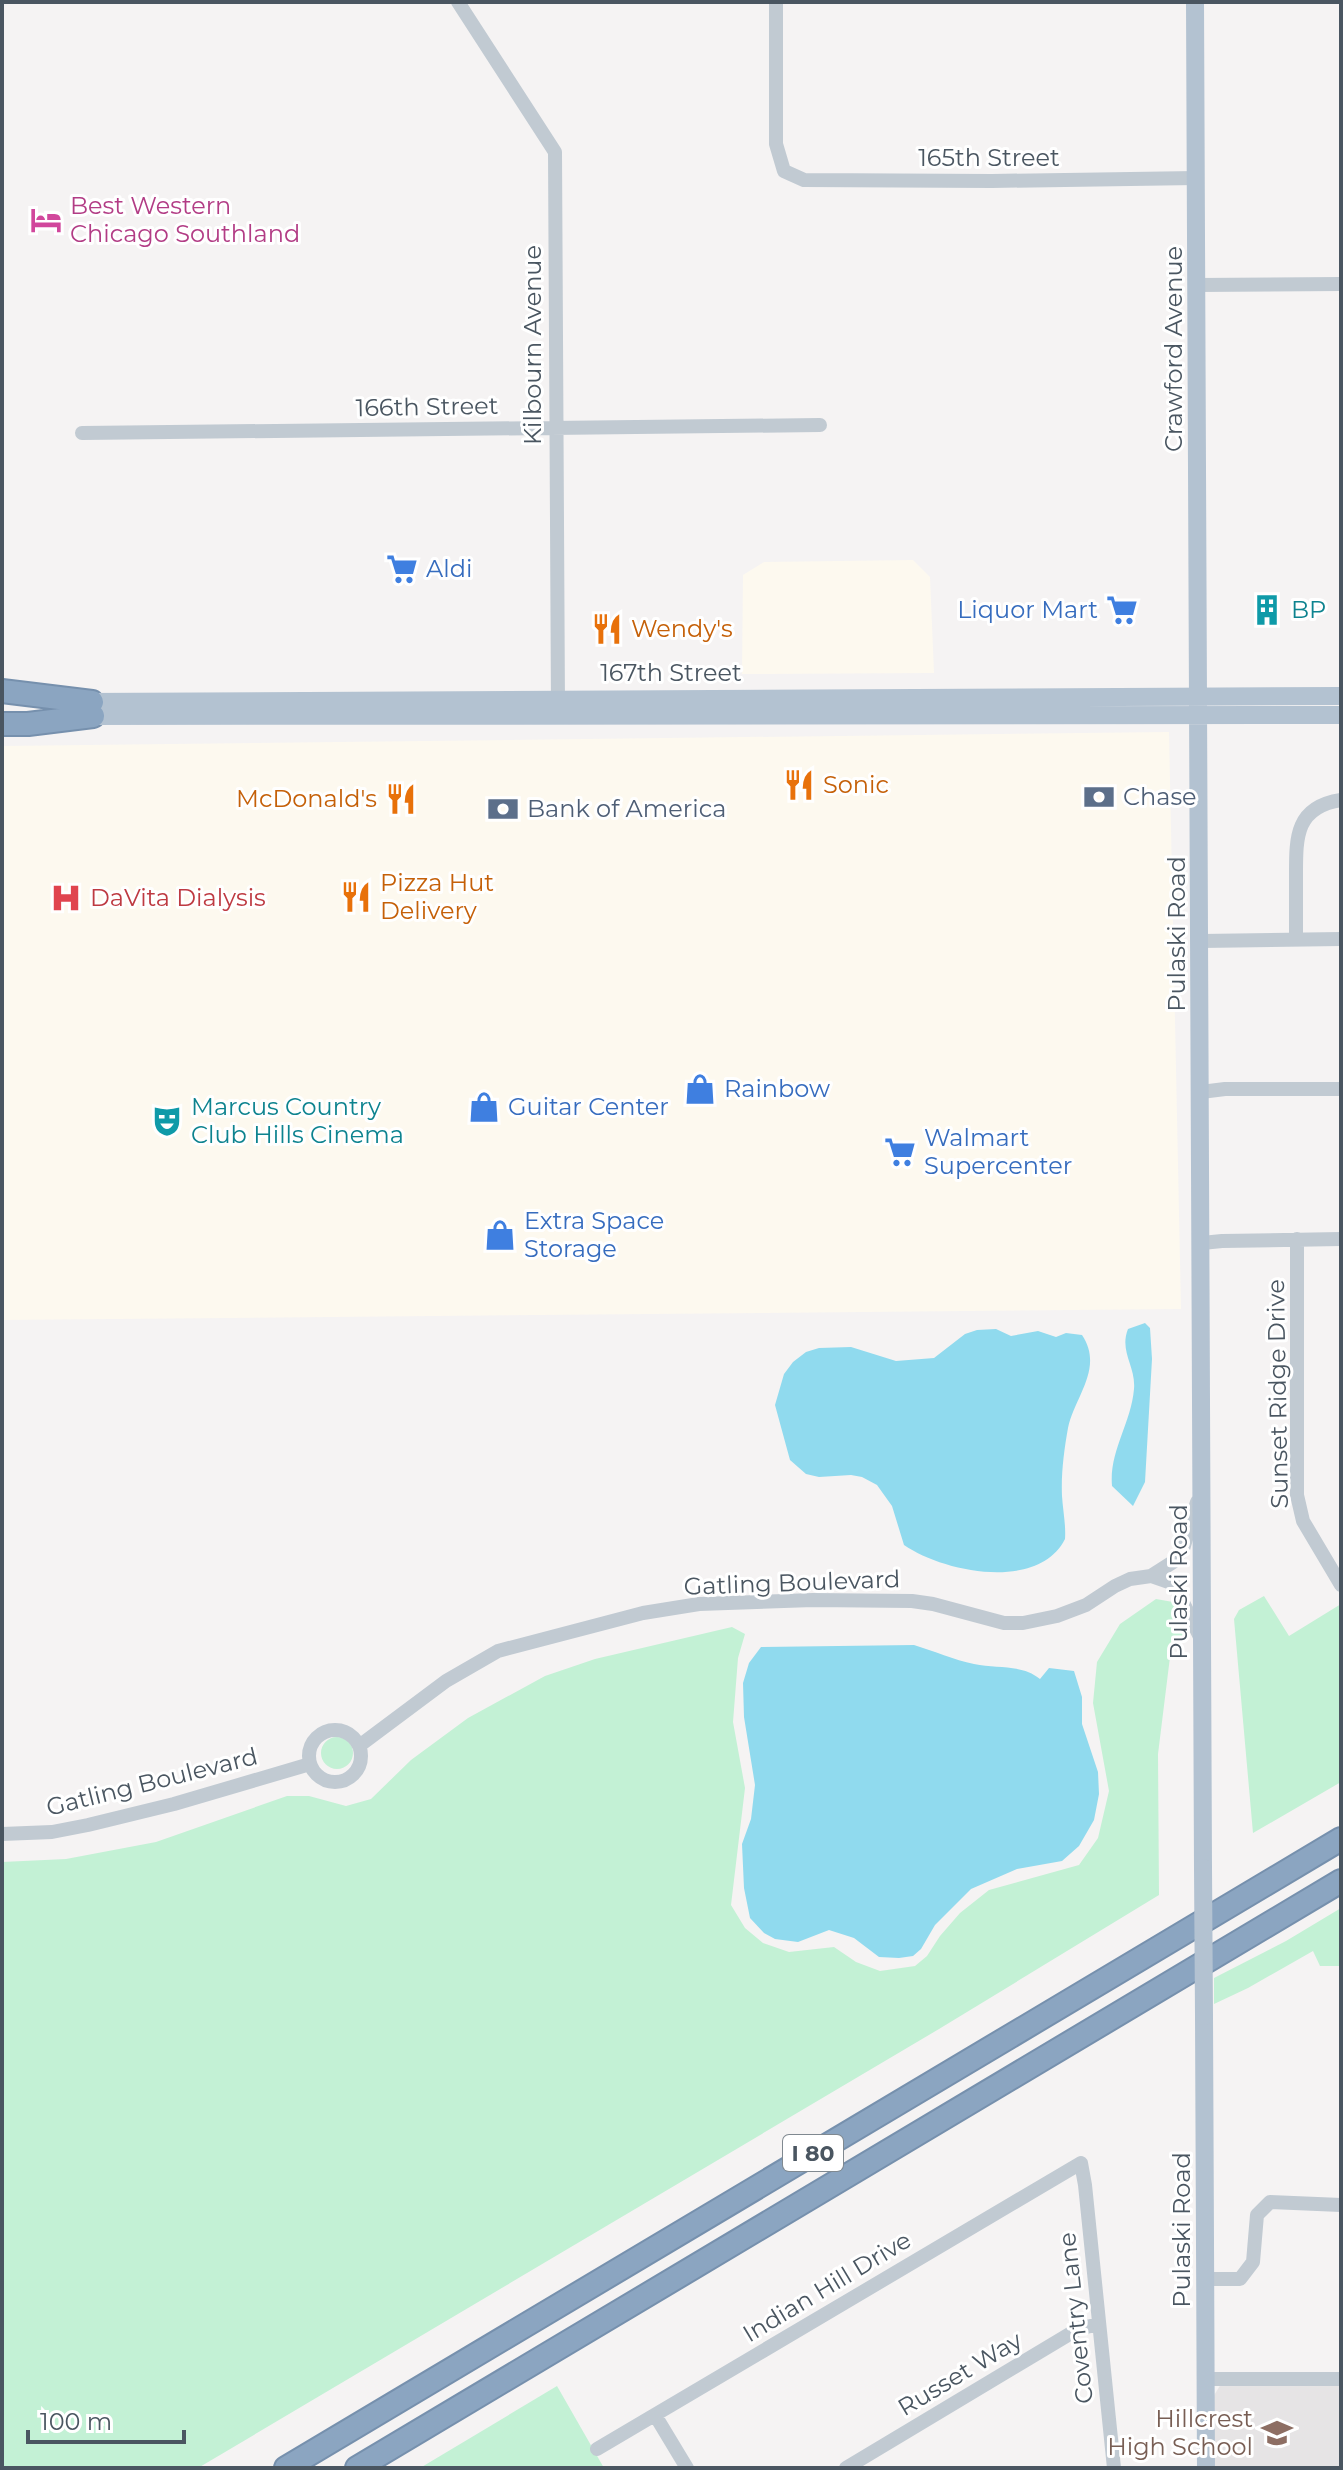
<svg xmlns="http://www.w3.org/2000/svg" width="1343" height="2470" viewBox="0 0 1343 2470" font-family="Montserrat,sans-serif">
<style>
.commercial{fill:#fdf9ef}
.education{fill:#e6e4e5}
.green{fill:#c3f1d5}
.water{fill:#90daee}
.lines{fill:none;stroke-linecap:round;stroke-linejoin:round}
.highway-casing{stroke:#7690ad;stroke-width:26}
.minor{stroke:#c1cad2;stroke-width:14}
.major{stroke:#b3c2d1;stroke-width:18}
.highway{stroke:#8ba5c1;stroke-width:22}
.major-bridge{stroke:#b3c2d1;stroke-width:18}
.labels{text-anchor:middle;stroke-width:6;stroke-linejoin:round;paint-order:stroke}
.shield{fill:#fff;stroke:#808990;stroke-width:2}
.shield-label{font-size:22px;font-weight:bold;fill:#4a5661}
.street-label{font-size:24px;fill:#4a5661;stroke:#fff}
.hotel-label{font-size:24px;fill:#b23c85;stroke:#fff;text-anchor:start}
.shop-label{font-size:24px;fill:#366cbe;stroke:#fff;text-anchor:start}
.culture-label{font-size:24px;fill:#0d838f;stroke:#fff;text-anchor:start}
.food-label{font-size:24px;fill:#c56008;stroke:#fff;text-anchor:start}
.service-label{font-size:24px;fill:#4e5e75;stroke:#fff;text-anchor:start}
.health-label{font-size:24px;fill:#be3a42;stroke:#fff;text-anchor:start}
.education-label{font-size:24px;fill:#785e54;stroke:#fff;text-anchor:end}
</style>
<rect width="100%" height="100%" fill="#f5f3f3"/>
<path class="commercial" d="M 913,560 L 930,577 L 934,673 L 742,674 L 743,575 L 764,562 Z
M 1169,732 L 1181,1309 L 2,1320 L 2,746 Z"/>
<path class="education" d="M 1221,2384 L 1341,2384 L 1341,2468 L 1214,2468 L 1213,2397 Z"/>
<path class="green" d="M 1264,1596 L 1289,1636 L 1341,1604 L 1341,1782 L 1253,1833 L 1234,1619 L 1239,1610 Z
M 1156,1599 L 1173,1602 L 1185,1620 L 1182,1639 L 1170,1657 L 1158,1754 L 1159,1895 L 939,2029 L 198,2468 L 2,2468 L 2,1862 L 66,1859 L 156,1842 L 287,1796 L 309,1796 L 346,1806 L 371,1799 L 411,1760 L 468,1718 L 545,1676 L 595,1659 L 732,1627 L 745,1634 L 738,1658 L 733,1722 L 745,1788 L 731,1905 L 745,1928 L 763,1943 L 789,1952 L 834,1947 L 856,1962 L 880,1971 L 915,1966 L 927,1956 L 940,1936 L 960,1913 L 989,1890 L 1079,1865 L 1098,1838 L 1109,1791 L 1093,1703 L 1097,1662 L 1120,1624 Z
M321 1753a16 16 0 1 1 32 0a16 16 0 1 1-32 0Z
M 1341,1908 L 1341,1966 L 1320,1966 L 1313,1951 L 1248,1988 L 1214,2004 L 1214,1978 L 1286,1941 Z
M 557,2386 L 604,2468 L 420,2468 Z"/>
<path class="water" d="M 1145,1323 L 1150,1328 L 1152,1359 L 1145,1482 L 1133,1506 L 1112,1486 C 1109,1451 1131,1424 1134,1389 C 1136,1366 1119,1352 1128,1329 Z
M 996,1329 L 1011,1336 L 1038,1331 L 1056,1337 L 1066,1333 L 1082,1335 C 1104,1368 1075,1396 1068,1428 C 1064,1450 1061,1474 1062,1496 C 1063,1511 1066,1525 1065,1539 C 1038,1592 943,1572 904,1545 L 892,1506 L 877,1485 L 862,1477 L 851,1475 L 819,1477 L 806,1474 L 790,1460 L 775,1405 L 784,1374 L 793,1362 L 806,1352 L 819,1348 L 851,1347 L 896,1361 L 934,1358 L 965,1334 L 977,1330 Z
M 914,1645 C 934,1651 954,1660 974,1664 C 998,1669 1022,1664 1040,1679 L 1049,1668 L 1074,1671 L 1082,1697 L 1082,1724 L 1098,1772 L 1099,1794 L 1094,1820 L 1079,1846 L 1062,1861 L 1017,1869 L 971,1889 L 935,1925 L 921,1949 L 913,1956 L 899,1958 L 879,1957 L 854,1938 L 829,1930 L 798,1942 L 775,1939 L 764,1933 L 750,1918 L 744,1888 L 742,1844 L 751,1819 L 755,1785 L 744,1717 L 743,1683 L 749,1663 L 761,1647 Z"/>
<g class="lines">
<defs>
<path id="highway" d="M 2,691 L 92,702
M 2,724 L 28,724 L 93,716
M 286,2468 L 1341,1839
M 357,2468 L 1341,1881"/>
</defs>
<use href="#highway" class="highway-casing"/>
<path class="minor" d="M 458,2 L 555,152 L 558,708
M 776,2 L 776,144 L 784,171 L 804,180 L 992,181 L 1196,178
M 1197,285 L 1341,284
M 82,433 L 820,425
M 1296,939 C 1296,918 1296,897 1296,876 C 1296,838 1295,807 1341,800
M 1201,941 L 1341,939
M 1201,1092 L 1225,1089 L 1341,1089
M 1297,1239 L 1297,1495 L 1303,1521 L 1341,1585
M 1202,1243 L 1222,1241 L 1341,1239
M 1151,1576 L 1174,1584 L 1200,1637
M309 1756a26 26 0 1 1 52 0a26 26 0 1 1-52 0Z
M 359,1746 L 446,1681 L 498,1651 L 643,1613 L 699,1604 L 813,1600 L 912,1601 L 933,1604 L 1004,1623 L 1023,1623 L 1057,1616 L 1086,1605 L 1115,1586 L 1130,1579 L 1151,1576 L 1173,1562 L 1183,1549 L 1197,1502
M 2,1834 L 52,1832 L 88,1825 L 174,1804 L 310,1764
M 1207,2279 L 1240,2279 L 1253,2262 L 1257,2215 L 1270,2202 L 1341,2205
M 1205,2379 L 1341,2379
M 655,2415 L 687,2468
M 597,2449 L 1081,2163 L 1085,2185 L 1114,2468
M 846,2468 L 1078,2329 L 1099,2324"/>
<path class="major" d="M 1195,2 L 1203,1868
M 81,702 L 1341,696
M 81,716 L 1341,715
M 1204,2016 L 1206,2468"/>
<use href="#highway" class="highway"/>
<path class="major-bridge" d="M 1203,1868 L 1204,2016"/>
</g>
<defs>
<symbol id="hotel-bare" viewBox="-9 -9 18 18"><path d="M-6-4.5h1.5V1H6V5H4.5V3h-9V5H-6ZM-4 0a1.8 1.8 0 1 1 3.6 0ZM.5 0V-2.5h3Q6-2.5 6 0Z" fill="#d1479c" stroke="#fff" stroke-width="2.5" paint-order="stroke"/></symbol>
<symbol id="supermarket-bare" viewBox="-9 -9 18 18"><path d="M-6-5.5h2.5l.6 2H6L4.5 2H-2.5L-4.4-4H-6ZM-1.5 3.2a1.3 1.3 0 1 0 .1 0ZM3 3.2a1.3 1.3 0 1 0 .1 0Z" fill="#3f7fe0" stroke="#fff" stroke-width="2.5" paint-order="stroke"/></symbol>
<symbol id="building-bare" viewBox="-9 -9 18 18"><path d="M-4-6H4V6H1V3H-1V6H-4ZM-2.5-4.3h1.7v1.8h-1.7ZM.8-4.3h1.7v1.8H.8ZM-2.5-1h1.7V.8h-1.7ZM.8-1h1.7V.8H.8Z" fill="#0f9aa8" stroke="#fff" stroke-width="2.5" paint-order="stroke"/></symbol>
<symbol id="restaurant-bare" viewBox="-9 -9 18 18"><path d="M-5-6h1v4h1v-4h1v4h1v-4h1v5L-1.5 .5V6h-2V.5L-5-1ZM5-6V6H3V1.5H1.5Q1.5-4 5-6Z" fill="#e8710a" stroke="#fff" stroke-width="2.5" paint-order="stroke"/></symbol>
<symbol id="bank-bare" viewBox="-9 -9 18 18"><path d="M-6-4H6V4H-6ZM0-2.3a2.3 2.3 0 1 0 0 4.6a2.3 2.3 0 1 0 0-4.6Z" fill="#5c6f8a" stroke="#fff" stroke-width="2.5" paint-order="stroke"/></symbol>
<symbol id="hospital-bare" viewBox="-9 -9 18 18"><path d="M-5-5h3v3.5h4V-5h3V5h-3V1.5h-4V5h-3Z" fill="#e0444e" stroke="#fff" stroke-width="2.5" paint-order="stroke"/></symbol>
<symbol id="shop-bare" viewBox="-9 -9 18 18"><path d="M-5-2.5h2.3a2.7 3.5 0 0 1 5.4 0H5L5.5 6h-11ZM-1.5-2.5h3a1.5 2.3 0 0 0-3 0Z" fill="#3f7fe0" stroke="#fff" stroke-width="2.5" paint-order="stroke"/></symbol>
<symbol id="theatre-bare" viewBox="-9 -9 18 18"><path d="M-5-5.5Q0-4 5-5.5V0Q5 5 0 6Q-5 5-5 0ZM-3.3-2.5H-1v1.5H-3.3ZM1-2.5H3.3v1.5H1ZM-2.8 1Q0 5.5 2.8 1Z" fill="#0f9aa8" stroke="#fff" stroke-width="2.5" paint-order="stroke"/></symbol>
<symbol id="school-bare" viewBox="-9 -9 18 18"><path d="M0-5L7-2L0 1L-7-2ZM-4 1L0 2.5L4 1V4Q0 6-4 4Z" fill="#8d6e63" stroke="#fff" stroke-width="2.5" paint-order="stroke"/></symbol>
</defs>
<g fill-rule="evenodd">
<use href="#hotel-bare" x="24" y="198" width="44" height="44"/>
<use href="#supermarket-bare" x="380" y="547" width="44" height="44"/>
<use href="#supermarket-bare" x="1100" y="588" width="44" height="44"/>
<use href="#building-bare" x="1245" y="588" width="44" height="44"/>
<use href="#restaurant-bare" x="585" y="607" width="44" height="44"/>
<use href="#restaurant-bare" x="777" y="763" width="44" height="44"/>
<use href="#bank-bare" x="1077" y="775" width="44" height="44"/>
<use href="#restaurant-bare" x="379" y="777" width="44" height="44"/>
<use href="#bank-bare" x="481" y="787" width="44" height="44"/>
<use href="#restaurant-bare" x="334" y="875" width="44" height="44"/>
<use href="#hospital-bare" x="44" y="876" width="44" height="44"/>
<use href="#shop-bare" x="678" y="1067" width="44" height="44"/>
<use href="#shop-bare" x="462" y="1085" width="44" height="44"/>
<use href="#theatre-bare" x="145" y="1099" width="44" height="44"/>
<use href="#supermarket-bare" x="878" y="1130" width="44" height="44"/>
<use href="#shop-bare" x="478" y="1213" width="44" height="44"/>
<use href="#school-bare" x="1255" y="2411" width="44" height="44"/>
</g>
<g class="labels">
<rect class="shield" x="783" y="2135" width="60" height="36" rx="6"/>
<g class="shield-label">
<text x="813" y="2161">I 80</text>
</g>
<g class="street-label">
<text x="989" y="166">165th Street</text>
<text transform="translate(533 345) rotate(-90)" y="8">Kilbourn Avenue</text>
<text transform="translate(1174 349) rotate(-90)" y="8">Crawford Avenue</text>
<text transform="translate(427 407) rotate(-1)" y="8">166th Street</text>
<text x="671" y="681">167th Street</text>
<text transform="translate(1177 934) rotate(-90)" y="8">Pulaski Road</text>
<text transform="translate(1278 1394) rotate(-91)" y="8">Sunset Ridge Drive</text>
<text transform="translate(1179 1582) rotate(-90)" y="8">Pulaski Road</text>
<text transform="translate(792 1583) rotate(-2)" y="8">Gatling Boulevard</text>
<text transform="translate(152 1782) rotate(-14)" y="8">Gatling Boulevard</text>
<text transform="translate(1182 2230) rotate(-90)" y="8">Pulaski Road</text>
<text transform="translate(827 2287) rotate(-31)" y="8">Indian Hill Drive</text>
<text transform="translate(1076 2318) rotate(-96)" y="8">Coventry Lane</text>
<text transform="translate(960 2374) rotate(-31)" y="8">Russet Way</text>
</g>
<g class="hotel-label">
<text x="70" y="214">Best Western<tspan x="70" dy="28">Chicago Southland</tspan></text>
</g>
<g class="shop-label">
<text x="426" y="577">Aldi</text>
<text x="1098" y="618" text-anchor="end">Liquor Mart</text>
<text x="724" y="1097">Rainbow</text>
<text x="508" y="1115">Guitar Center</text>
<text x="924" y="1146">Walmart<tspan x="924" dy="28">Supercenter</tspan></text>
<text x="524" y="1229">Extra Space<tspan x="524" dy="28">Storage</tspan></text>
</g>
<g class="culture-label">
<text x="1291" y="618">BP</text>
<text x="191" y="1115">Marcus Country<tspan x="191" dy="28">Club Hills Cinema</tspan></text>
</g>
<g class="food-label">
<text x="631" y="637">Wendy's</text>
<text x="823" y="793">Sonic</text>
<text x="377" y="807" text-anchor="end">McDonald's</text>
<text x="380" y="891">Pizza Hut<tspan x="380" dy="28">Delivery</tspan></text>
</g>
<g class="service-label">
<text x="1123" y="805">Chase</text>
<text x="527" y="817">Bank of America</text>
</g>
<g class="health-label">
<text x="90" y="906">DaVita Dialysis</text>
</g>
<g class="education-label">
<text x="1253" y="2427">Hillcrest<tspan x="1253" dy="28">High School</tspan></text>
</g>
</g>
<rect width="1343" height="2470" fill="none" stroke="#4a5661" stroke-width="8"/>
<path d="M28 2430v12h156v-12" fill="none" stroke="#4a5661" stroke-width="4"/>
<text x="40" y="2430" font-size="24" fill="#4a5661" stroke="#ffffff" stroke-width="6" paint-order="stroke">100 m</text>
</svg>
